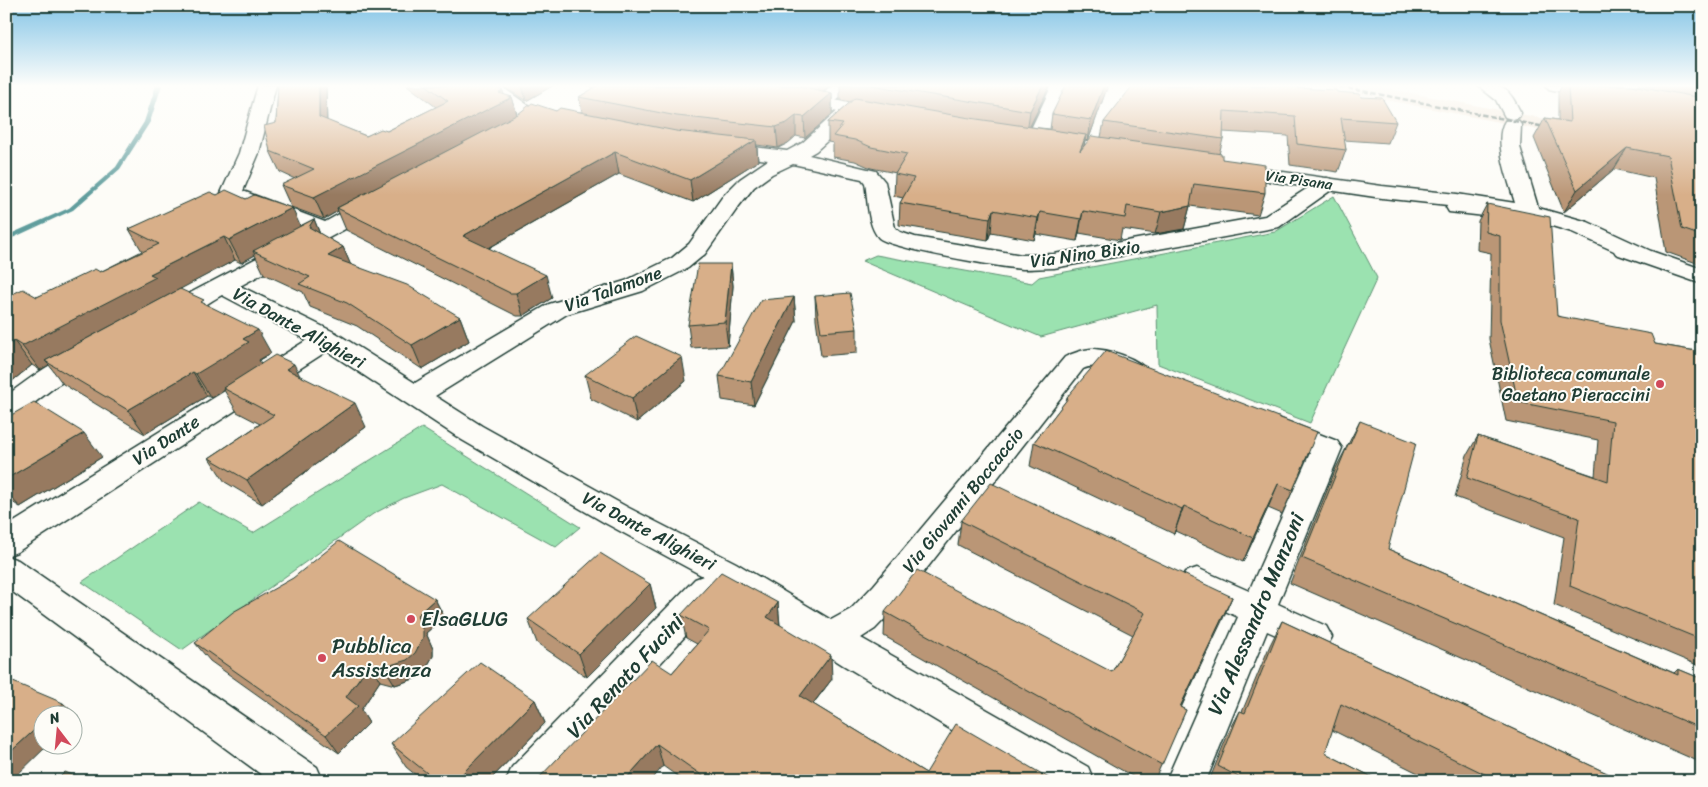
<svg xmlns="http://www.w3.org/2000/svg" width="1708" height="787" viewBox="0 0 1708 787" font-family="Sriracha,sans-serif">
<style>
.built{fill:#f2e5d6}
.green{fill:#9be2b0;stroke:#5d9072}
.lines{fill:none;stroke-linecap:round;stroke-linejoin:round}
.stream{fill:#609d9d;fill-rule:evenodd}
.minor-casing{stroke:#1f3d34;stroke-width:3}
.tertiary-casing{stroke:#1f3d34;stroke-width:3}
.secondary-casing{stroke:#1f3d34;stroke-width:3}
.minor{fill:#fdfcf7;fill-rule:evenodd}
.tertiary{fill:#fdfcf7;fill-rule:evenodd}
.secondary{fill:#fdfcf7;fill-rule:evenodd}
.rail{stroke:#1f3d34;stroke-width:2.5;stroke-dasharray:5.5 2.5;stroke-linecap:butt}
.wall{fill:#ba9676;stroke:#1f3d34}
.shaded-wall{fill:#977a60;stroke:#1f3d34}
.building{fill:#d8af89;stroke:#1f3d34}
.poi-dot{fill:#d1495b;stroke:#fdfcf7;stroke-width:2}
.labels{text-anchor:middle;stroke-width:4;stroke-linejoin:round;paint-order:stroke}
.far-street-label{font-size:15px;fill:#1f3d34;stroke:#fdfcf7}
.street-label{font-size:18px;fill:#1f3d34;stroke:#fdfcf7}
.poi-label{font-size:18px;fill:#1f3d34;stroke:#fdfcf7;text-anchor:end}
.near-street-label{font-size:21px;fill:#1f3d34;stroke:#fdfcf7}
.near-poi-label{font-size:21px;fill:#1f3d34;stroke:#fdfcf7;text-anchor:start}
</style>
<rect width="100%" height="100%" fill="#fdfcf7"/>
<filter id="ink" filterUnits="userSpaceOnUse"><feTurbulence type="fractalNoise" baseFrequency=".02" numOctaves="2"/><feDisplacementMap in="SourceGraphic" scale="10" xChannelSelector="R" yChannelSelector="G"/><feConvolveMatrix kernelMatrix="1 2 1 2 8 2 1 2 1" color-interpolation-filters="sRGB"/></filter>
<g filter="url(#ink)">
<path class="built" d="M 1310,85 L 1370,85 L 1702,149 L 1702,162 Z"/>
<path class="green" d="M 1334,196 L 1377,278 L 1310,423 L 1158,364 L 1157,305 L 1041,337 L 862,261 L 876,255 L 1032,283 L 1039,277 L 1275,232 Z
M 422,428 L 580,527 L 556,547 L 442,484 L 404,498 L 373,514 L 182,650 L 82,582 L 199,502 L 253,533 Z"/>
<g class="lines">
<path class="stream" d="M 156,85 L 162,85 L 150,122 L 120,169 L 73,210 L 6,241 L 6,236 L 69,208 L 116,167 L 144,122 Z"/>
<defs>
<path id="minor" d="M 258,85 L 276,85 L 259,153 L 243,191 L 325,222 L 368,198 L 376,197 L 384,198 L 387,203 L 384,208 L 240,286 L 336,333 L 415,383 L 549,304 L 625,281 L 672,258 L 689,244 L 723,196 L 740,179 L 768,160 L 713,153 L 710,149 L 713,145 L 720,143 L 787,151 L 802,143 L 843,106 L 850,104 L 857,106 L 859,110 L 857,114 L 816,151 L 809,155 L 876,171 L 885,182 L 895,228 L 900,232 L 915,237 L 1022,255 L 1054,254 L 1265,216 L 1320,180 L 1327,178 L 1334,180 L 1337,184 L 1334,188 L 1279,227 L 1054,268 C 1044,268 1034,269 1023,269 C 1004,268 889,248 879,238 C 867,225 868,199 865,183 L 862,179 L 793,164 L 772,174 L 754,187 L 739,206 L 705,254 L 688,268 L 643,291 L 567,314 L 435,396 L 482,426 L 627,507 L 736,563 L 831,620 L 851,609 L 874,585 L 1065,357 C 1073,353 1082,350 1091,349 C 1108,349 1139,358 1148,372 L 1144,378 C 1122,384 1104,359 1083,369 L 898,605 L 875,629 L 861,638 L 1088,767 L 1094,781 L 1037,781 L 843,665 L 724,589 L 719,599 L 553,781 L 506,781 L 512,767 L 695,579 L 703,576 L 605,523 L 462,440 L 327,351 L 17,552 L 6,556 L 6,527 L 307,340 L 222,295 C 203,305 178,327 156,321 L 152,316 L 156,311 L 308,231 L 231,203 L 221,193 L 239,153 Z
M 478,85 L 499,85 L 535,110 L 566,116 L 568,120 L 566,124 L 559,126 L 522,118 Z
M 832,85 L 852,85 C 844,96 828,110 815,107 L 812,103 Z
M 1052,85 L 1070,85 L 1042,145 L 1035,147 L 1028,145 L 1025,141 Z
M 87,349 L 96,351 L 100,357 L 96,363 L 56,386 L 16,417 L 6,419 L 6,396 C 31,378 57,356 87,349 Z
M 1278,418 L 1337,441 L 1342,448 L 1278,604 L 1326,626 L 1332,637 L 1326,648 L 1314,652 L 1267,631 L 1206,781 L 1166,781 L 1238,617 L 1185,592 L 1180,582 L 1185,572 L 1197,568 L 1249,591 L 1310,453 L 1268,435 L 1264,428 L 1268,421 Z
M 6,556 L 18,560 L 317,767 L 323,781 L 270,781 L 6,587 Z"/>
<path id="tertiary" d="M 1477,85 C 1506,85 1508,88 1521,113 L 1519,117 L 1512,119 L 1505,117 L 1496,100 Z
M 1546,85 L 1578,85 L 1604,91 L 1607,95 L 1604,99 L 1598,100 L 1549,89 Z
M 1512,119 L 1519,121 L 1521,125 L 1520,147 L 1540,214 L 1537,219 L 1529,221 L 1449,212 L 1446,207 L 1449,202 L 1457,201 L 1516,206 C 1510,185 1492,140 1505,121 Z"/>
<path id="secondary" d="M 735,85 L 768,85 L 888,112 L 890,116 L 888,120 L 881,122 L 738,89 Z
M 1227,164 L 1382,186 L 1457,194 L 1528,205 L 1588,222 L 1651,251 L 1702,269 L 1702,284 L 1616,254 L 1614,251 L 1572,232 L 1525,218 L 1457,206 L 1382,198 L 1220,174 L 1217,170 L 1220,166 Z"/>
</defs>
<use href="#minor" class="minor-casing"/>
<use href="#tertiary" class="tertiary-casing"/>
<use href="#secondary" class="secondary-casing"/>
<use href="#minor" class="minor"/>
<use href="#tertiary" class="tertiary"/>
<use href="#secondary" class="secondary"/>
<path class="rail" d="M 1332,85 L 1555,129"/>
</g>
<path class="wall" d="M 277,85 L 326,85 L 327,121 L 366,136 L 387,131 L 436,107 L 407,85 L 496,85 L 504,95 L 512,97 L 517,115 L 556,111 L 582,112 L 579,97 L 594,88 L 584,85 L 830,85 L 822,91 L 832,93 L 832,114 L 805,138 L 796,136 L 788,143 L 778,148 L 757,145 L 758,161 L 693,202 L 619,174 L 489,248 L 552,298 L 523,316 L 517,316 L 346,230 L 338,211 L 324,219 L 291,207 L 281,185 L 295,179 L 280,172 L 270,151 L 276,123 L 278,87 Z
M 502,85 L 554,85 L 526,101 Z
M 840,85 L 1050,85 L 1030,127 L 1050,129 L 1052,114 L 1108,85 L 1088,141 L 1085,140 L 1084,146 L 1101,137 L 1104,122 L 1298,85 L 1297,88 L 1337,92 L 1361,97 L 1396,122 L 1388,143 L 1344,140 L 1346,150 L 1338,172 L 1290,165 L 1288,136 L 1223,132 L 1223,139 L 1219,154 L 1222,159 L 1265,193 L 1258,215 L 1190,206 L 1184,229 L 1155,234 L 1122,229 L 1120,240 L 1079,233 L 1077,241 L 1036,234 L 1034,240 L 991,232 L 988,240 L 899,225 L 900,203 L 903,198 L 894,196 L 895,174 L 896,173 L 871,168 L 855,161 L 833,157 L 833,143 L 828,142 L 828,122 L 851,102 L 840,100 Z
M 1562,85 L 1702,85 L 1702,265 L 1666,252 L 1654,178 L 1614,169 L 1564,212 L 1534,138 L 1545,118 L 1558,120 L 1558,93 Z
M 217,195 L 246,199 L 300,226 L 314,219 L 320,234 L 343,247 L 350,264 L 460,317 L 469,341 L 422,369 L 357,326 L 310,307 L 303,292 L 264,274 L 255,255 L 241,263 L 235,260 L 167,295 L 206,305 L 271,353 L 259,360 L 261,364 L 300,376 L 366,427 L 262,504 L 225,482 L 209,458 L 260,424 L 237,412 L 224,390 L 211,398 L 207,396 L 145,434 L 63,384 L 49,365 L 40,370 L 32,365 L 6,386 L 6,297 L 37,297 L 100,272 L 142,251 L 129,229 Z
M 1487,204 L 1557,316 L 1655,344 L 1702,352 L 1702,667 L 1554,605 L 1564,537 L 1455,497 L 1467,455 L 1478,436 L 1595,476 L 1598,440 L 1506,421 L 1489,339 L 1491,253 L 1477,250 L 1478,221 Z
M 731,264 L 733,286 L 728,346 L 691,348 L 688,325 Z
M 815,296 L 857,329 L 857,353 L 821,356 L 816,319 Z
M 794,297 L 796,321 L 754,405 L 722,400 L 719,376 Z
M 585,375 L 686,381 L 637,422 L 591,399 Z
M 1067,397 L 1293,490 L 1282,514 L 1268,508 L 1243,562 L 1175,531 L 1174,534 L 1030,466 L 1034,442 L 1066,401 Z
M 6,418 L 102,457 L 20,507 L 6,498 Z
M 1360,421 L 1388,549 L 1674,673 L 1678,669 L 1702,679 L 1702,763 L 1290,583 L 1336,468 Z
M 961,521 L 1232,597 L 1181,708 L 1186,710 L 1154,781 L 1141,781 L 884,636 L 885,612 L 1112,672 L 1133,635 L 958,545 Z
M 650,584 L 656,608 L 587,677 L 537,643 L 528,619 Z
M 435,599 L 444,617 L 426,633 L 433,649 L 433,656 L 425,670 L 417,678 L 395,685 L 380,681 L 361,710 L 369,723 L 339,753 L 210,661 L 195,643 Z
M 778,603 L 780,625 L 832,679 L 813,704 L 926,773 L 1054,781 L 684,781 L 663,766 L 536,781 L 672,673 L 697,644 L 686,638 L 681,615 Z
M 1282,621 L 1624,781 L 1434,781 L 1332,730 L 1325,753 L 1380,781 L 1209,781 L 1228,734 L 1240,711 L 1242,712 L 1270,645 Z
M 535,700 L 545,723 L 489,781 L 423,781 L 406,767 L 391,744 Z"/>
<path class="shaded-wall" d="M 319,85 L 326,85 L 327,138 L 319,117 Z
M 522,85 L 554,85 L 526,101 Z
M 818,85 L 830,85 L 818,95 Z
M 1043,85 L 1050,85 L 1027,132 L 1030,111 Z
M 1104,85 L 1108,85 L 1088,141 L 1091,120 Z
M 503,91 L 506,101 L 512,97 L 518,118 L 337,208 L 338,211 L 324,219 L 314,197 Z
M 832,93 L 832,114 L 805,138 L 804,117 Z
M 796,116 L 796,136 L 788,143 L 778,148 L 776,127 Z
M 1086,135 L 1082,156 L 1080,151 Z
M 756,140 L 758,161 L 693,202 L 690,180 Z
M 1627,148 L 1614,169 L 1564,212 L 1577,190 Z
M 615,152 L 619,174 L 471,258 L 463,236 Z
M 1190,206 L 1184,229 L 1155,234 L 1161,212 Z
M 292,208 L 302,230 L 253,251 L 255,255 L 241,263 L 229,240 Z
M 993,210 L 991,232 L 988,240 L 990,218 Z
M 1083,211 L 1079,233 L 1077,241 L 1081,219 Z
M 1040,212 L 1036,234 L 1034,240 L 1038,218 Z
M 314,219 L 323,242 L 309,227 Z
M 224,237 L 235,260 L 45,361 L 49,365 L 40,370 L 22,346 L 150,274 Z
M 343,247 L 353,270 L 328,256 Z
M 731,264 L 733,286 L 728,346 L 725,322 Z
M 546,275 L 552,298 L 523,316 L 516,293 Z
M 794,297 L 796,321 L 754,405 L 751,382 Z
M 460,317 L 469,341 L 422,369 L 412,345 Z
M 258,330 L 271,353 L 259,360 L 262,366 L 223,388 L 224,390 L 211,398 L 196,374 L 243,339 Z
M 14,341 L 32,365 L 6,386 L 6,347 Z
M 682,357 L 686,381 L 637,422 L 632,398 Z
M 294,364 L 306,388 L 286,369 Z
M 193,372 L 207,396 L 145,434 L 128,410 Z
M 355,403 L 366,427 L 262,504 L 247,480 Z
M 84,433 L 102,457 L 20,507 L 6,492 L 6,479 Z
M 1278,484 L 1268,508 L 1243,562 L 1253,538 Z
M 1184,506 L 1175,531 L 1174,534 L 1182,509 Z
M 650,584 L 656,608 L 587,677 L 579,654 Z
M 1232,597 L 1222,621 L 1170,730 L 1180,707 Z
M 435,599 L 444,617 L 426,633 L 433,649 L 433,656 L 425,670 L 417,678 L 395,685 L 384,667 L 417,615 Z
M 778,603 L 780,627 L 767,617 Z
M 831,655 L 832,679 L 801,719 L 800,696 Z
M 370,663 L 380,681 L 361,710 L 369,723 L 339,753 L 326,735 L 346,697 Z
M 535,700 L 545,723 L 489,781 L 455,781 Z
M 63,703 L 78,717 L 72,722 L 72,714 L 51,714 Z
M 42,723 L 42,744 L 49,744 L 11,781 L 6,781 L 6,756 Z
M 657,744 L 663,766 L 651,781 L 624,781 Z"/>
<path class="building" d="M 278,85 L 319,85 L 319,117 L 366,136 L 381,129 L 387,131 L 448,101 L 426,85 L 496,85 L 503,91 L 499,93 L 512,97 L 314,197 L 281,185 L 314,169 L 270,151 L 264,126 L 276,123 Z
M 599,85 L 795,85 L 832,93 L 804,117 L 796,116 L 787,123 L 776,127 L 677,116 L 579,97 Z
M 871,85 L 1043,85 L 1030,111 Z
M 1066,85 L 1104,85 L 1091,120 L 1052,114 Z
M 1133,85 L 1298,85 L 1296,88 L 1336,90 L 1337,92 L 1360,94 L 1361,97 L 1382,98 L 1396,122 L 1341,118 L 1346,150 L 1297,144 L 1295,116 L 1224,111 L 1223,139 L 1104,122 Z
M 1568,85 L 1632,85 L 1702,98 L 1702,236 L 1682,229 L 1668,156 L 1627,148 L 1577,190 L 1545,118 L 1570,122 Z
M 855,98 L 970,118 L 1086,135 L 1080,151 L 1092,136 L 1222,154 L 1222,159 L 1265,165 L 1265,193 L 1194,184 L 1190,206 L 1161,212 L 1127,206 L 1125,218 L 1083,211 L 1081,219 L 1040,212 L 1038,218 L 993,210 L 990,218 L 900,203 L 914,178 L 895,174 L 907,154 L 871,147 L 855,140 L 833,136 L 843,124 L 828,122 Z
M 532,103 L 556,111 L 560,108 L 676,131 L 756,140 L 690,180 L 615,152 L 463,236 L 546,275 L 516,293 L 510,293 L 337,208 L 518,114 Z
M 226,190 L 246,199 L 254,195 L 292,208 L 229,240 L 224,237 L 150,274 L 156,277 L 22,346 L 14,341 L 6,347 L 6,297 L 23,289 L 37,297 L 95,269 L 100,272 L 159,244 L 129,229 L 210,192 L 217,195 Z
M 1487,204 L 1550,217 L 1557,316 L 1651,334 L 1655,344 L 1702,352 L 1702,640 L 1570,586 L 1579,518 L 1467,478 L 1478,436 L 1608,481 L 1613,421 L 1518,402 L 1500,320 L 1500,236 L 1486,232 Z
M 314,219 L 309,227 L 343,247 L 328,256 L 407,285 L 460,317 L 412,345 L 347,303 L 299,284 L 310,277 L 253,251 Z
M 698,264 L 731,264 L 725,322 L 688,325 Z
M 180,289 L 204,300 L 201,302 L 258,330 L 243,339 L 249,342 L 196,374 L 193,372 L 128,410 L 45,361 Z
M 850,293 L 857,329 L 821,332 L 815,296 Z
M 794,297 L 751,382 L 719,376 L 761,300 Z
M 636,336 L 682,357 L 632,398 L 585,375 Z
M 1106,351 L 1317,432 L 1293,490 L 1278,484 L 1253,538 L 1184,506 L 1182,509 L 1034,442 L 1068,398 L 1067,397 Z
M 275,355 L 294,364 L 286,369 L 355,403 L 247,480 L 209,458 L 274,415 L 223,388 Z
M 34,402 L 84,433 L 6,479 L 6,418 Z
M 1360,421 L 1416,443 L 1388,549 L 1678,675 L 1678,669 L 1702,679 L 1702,729 L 1302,558 L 1348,444 L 1350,444 Z
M 991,483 L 1232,597 L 1180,707 L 1186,710 L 1162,765 L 885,612 L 917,570 L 1112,672 L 1145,613 L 961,521 Z
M 339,541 L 435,599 L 417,615 L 423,631 L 423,638 L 415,653 L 407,660 L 384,667 L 370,663 L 346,697 L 358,706 L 326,735 L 195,643 L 233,612 L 293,578 Z
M 600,553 L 650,584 L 579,654 L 528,619 Z
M 721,572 L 778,603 L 767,617 L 831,655 L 800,696 L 926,773 L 956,724 L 1054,781 L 710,781 L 657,744 L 624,781 L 536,781 L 652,660 L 672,673 L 709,630 L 681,615 Z
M 1282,621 L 1624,781 L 1499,781 L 1341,704 L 1325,753 L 1380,781 L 1246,781 L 1218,766 L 1240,711 L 1245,713 Z
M 480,662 L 535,700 L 455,781 L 437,781 L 391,744 Z
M 6,679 L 63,703 L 51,714 L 42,714 L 42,723 L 6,756 Z
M 65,772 L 87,781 L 56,781 Z"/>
</g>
<linearGradient id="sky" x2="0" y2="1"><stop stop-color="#83c4e6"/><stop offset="0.44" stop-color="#fefefb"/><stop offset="1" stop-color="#fefefb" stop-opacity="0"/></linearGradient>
<rect width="1708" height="195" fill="url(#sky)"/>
<g class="poi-dot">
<circle cx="1660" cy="384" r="5"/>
<circle cx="411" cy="619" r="5"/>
<circle cx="322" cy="658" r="5"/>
</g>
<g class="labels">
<g class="far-street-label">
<text transform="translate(1299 180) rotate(8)" y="5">Via Pisana</text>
</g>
<g class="street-label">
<text transform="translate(1085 254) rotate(-8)" y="6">Via Nino Bixio</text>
<text transform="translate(613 289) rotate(-20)" y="6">Via Talamone</text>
<text transform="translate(299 328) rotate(29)" y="6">Via Dante Alighieri</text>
<text transform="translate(166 440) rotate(-33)" y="6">Via Dante</text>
<text transform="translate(963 500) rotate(-51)" y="6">Via Giovanni Boccaccio</text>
<text transform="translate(649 531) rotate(28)" y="6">Via Dante Alighieri</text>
</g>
<g class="poi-label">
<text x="1650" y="380">Biblioteca comunale<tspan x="1650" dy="21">Gaetano Pieraccini</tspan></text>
</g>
<g class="near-street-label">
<text transform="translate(1256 614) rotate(-67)" y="7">Via Alessandro Manzoni</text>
<text transform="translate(625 676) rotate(-47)" y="7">Via Renato Fucini</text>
</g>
<g class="near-poi-label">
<text x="421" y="626">ElsaGLUG</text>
<text x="332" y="653">Pubblica<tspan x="332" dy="24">Assistenza</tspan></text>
</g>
</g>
<rect width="1708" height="787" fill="none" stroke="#fdfcf7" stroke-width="25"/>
<rect x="12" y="12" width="1683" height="762" fill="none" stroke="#1f3d34" stroke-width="2" filter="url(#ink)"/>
<g transform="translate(58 730) rotate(344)"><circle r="24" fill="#fdfcf7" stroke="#a4b0a9"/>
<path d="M0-4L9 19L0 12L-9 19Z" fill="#d1495b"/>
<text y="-8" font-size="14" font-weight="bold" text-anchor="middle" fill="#1f3d34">N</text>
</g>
</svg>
